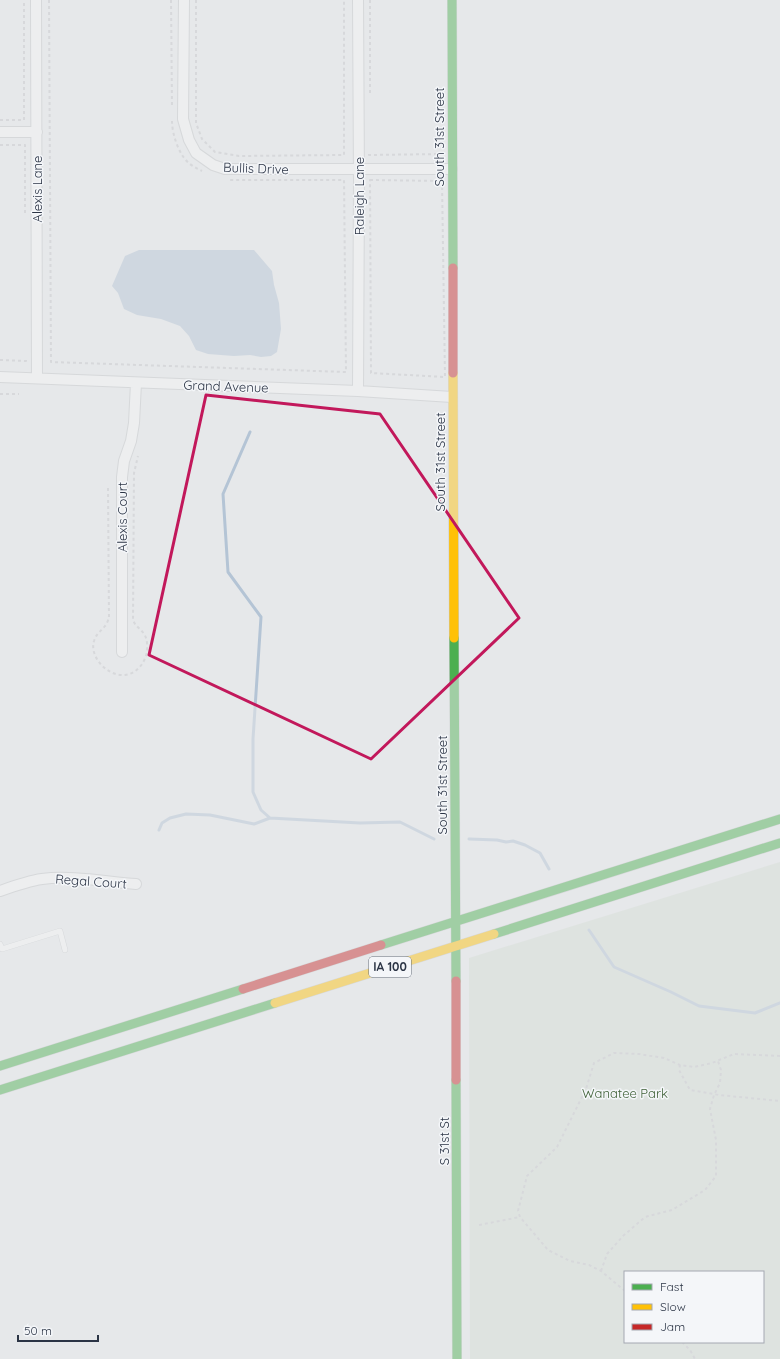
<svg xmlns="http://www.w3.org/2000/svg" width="780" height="1359" viewBox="0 0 780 1359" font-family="Quicksand,sans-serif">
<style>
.green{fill:#d6ded6;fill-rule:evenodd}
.water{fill:#b4c4d5}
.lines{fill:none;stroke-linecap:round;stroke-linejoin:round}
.stream{stroke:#b4c4d5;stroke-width:3}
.lane-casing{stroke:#c4c6c8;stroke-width:6}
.street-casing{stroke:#c4c6c8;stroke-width:12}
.fast-casing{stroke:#c4c6c8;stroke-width:10}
.slow-casing{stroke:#c4c6c8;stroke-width:10}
.jam-casing{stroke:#c4c6c8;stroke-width:10}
.path{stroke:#c5c6ca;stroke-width:2;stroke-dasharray:3 3;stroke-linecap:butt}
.lane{stroke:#f5f6f7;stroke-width:5}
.street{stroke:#f5f6f7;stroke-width:10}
.fast{stroke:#4caf50;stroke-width:9}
.slow{stroke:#ffc107;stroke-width:9}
.jam{stroke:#c62828;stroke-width:9}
.marked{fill:none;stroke:#c2185b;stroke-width:3;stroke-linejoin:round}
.labels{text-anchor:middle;stroke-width:3;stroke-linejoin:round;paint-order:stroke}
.shield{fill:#f4f6f9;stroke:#676e7b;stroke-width:1}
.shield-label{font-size:12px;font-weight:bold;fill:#2b3445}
.street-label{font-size:13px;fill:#2b3445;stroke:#f4f6f9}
.park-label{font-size:13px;fill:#3f6138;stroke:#f4f6f9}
</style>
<rect width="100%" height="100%" fill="#e6e8ea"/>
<path class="green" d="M 780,862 L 780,1359 L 470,1359 L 469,958 ZM 625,1272 L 763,1272 L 763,1342 L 625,1342 Z"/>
<path class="water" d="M 139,250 L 254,250 L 272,271 L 274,285 L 279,303 L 281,329 L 277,352 L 271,356 L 261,357 L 250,355 L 234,356 L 208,354 L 196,350 L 189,336 L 180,326 L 161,319 L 137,315 L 124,309 L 118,293 L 112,286 L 125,256 Z"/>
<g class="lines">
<path class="stream" d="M 250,432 L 223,494 L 228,572 L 261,617 L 253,739 L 253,792 L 261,810 L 270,818
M 159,830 L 162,823 L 170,818 L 186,814 L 210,815 L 254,824 L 270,818 L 360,823 L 400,822 L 434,839
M 469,839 L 497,840 L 506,842 L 513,841 L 525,845 L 540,853 L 549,869
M 589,930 L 614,967 L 671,992 L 699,1006 L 755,1013 L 780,1003"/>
<defs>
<path id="lane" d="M 0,944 L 2,949 L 60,931 L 65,950"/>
<path id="street" d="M 36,0 L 37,378
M 184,0 L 183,119 L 189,140 L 196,153 L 213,165 L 225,169 L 452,169
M 0,132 L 37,132
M 0,377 L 358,391 L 452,397
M 358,391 L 359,180 L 358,0
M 122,652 L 122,477 L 124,461 L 131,441 L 134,423 L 136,383
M 0,891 C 14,886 28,881 42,879 C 71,875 107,882 136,884"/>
<path id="fast" d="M 452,0 L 453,268
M 454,638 L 456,981
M 494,934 L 780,843
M 381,945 L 780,819
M 0,1066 L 243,989
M 456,1080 L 457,1359
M 0,1090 L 275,1003"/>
<path id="slow" d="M 453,373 L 454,638
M 275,1003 L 494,934"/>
<path id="jam" d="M 453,268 L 453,373
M 456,981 L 456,1080
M 243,989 L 381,945"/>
</defs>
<use href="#lane" class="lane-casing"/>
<use href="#street" class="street-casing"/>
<use href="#fast" class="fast-casing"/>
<use href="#slow" class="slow-casing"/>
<use href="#jam" class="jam-casing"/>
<path class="path" d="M 49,0 L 51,362 L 346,372 L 344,180 L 228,180
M 171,0 L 172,106
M 196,0 L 196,123 L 202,139 L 215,152 L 239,156 L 344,155 L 344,0
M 370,0 L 370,95
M 0,120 L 24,120 L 24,0
M 172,121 C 172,134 179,156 190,164 C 194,167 198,169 202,171
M 0,145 L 25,145 L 25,213
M 369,154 L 369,155 L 440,154
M 370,180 L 442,181 L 445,377 L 371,373 Z
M 0,360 L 26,361 L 26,360
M 0,394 L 19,394
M 108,488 L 109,618 C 108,620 107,624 105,626 C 101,631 96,634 94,641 C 89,657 108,677 125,675 C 140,673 149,657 147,643 C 146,630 136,629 133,620 L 134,473 L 138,456
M 780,1056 L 734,1054 L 712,1063 L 694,1067 L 680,1065 L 679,1070 L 690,1090 L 719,1095 L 780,1101
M 479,1225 L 520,1217
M 601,1271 L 607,1254 L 623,1236 L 645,1217 L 672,1210 L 705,1190 L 716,1176 L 716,1140 L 710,1109 L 714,1095 L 720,1083 L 721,1070 L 718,1061
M 625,1291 L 601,1271 L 589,1265 L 570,1261 L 548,1250 L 520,1217 L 518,1211 L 527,1176 L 557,1147 L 586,1089 L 594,1063 L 614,1053 L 639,1054 L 664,1058 L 680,1065
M 682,1342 L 690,1350 L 695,1359"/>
<use href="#lane" class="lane"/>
<use href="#street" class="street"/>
<use href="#fast" class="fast"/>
<use href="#slow" class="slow"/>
<use href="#jam" class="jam"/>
</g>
<path d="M0 0H780V1359H0ZM 206,395 L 380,414 L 519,618 L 371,759 L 149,655 Z" fill="#e6e8ea" fill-opacity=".55" fill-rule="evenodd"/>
<path class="marked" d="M 206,395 L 380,414 L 519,618 L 371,759 L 149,655 Z"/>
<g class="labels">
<rect class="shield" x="369" y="957" width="42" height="20" rx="3"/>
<g class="shield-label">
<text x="390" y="971">IA 100</text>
</g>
<g class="street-label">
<text transform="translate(439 137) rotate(-90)" y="5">South 31st Street</text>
<text transform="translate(256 168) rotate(2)" y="5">Bullis Drive</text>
<text transform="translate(37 189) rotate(-90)" y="5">Alexis Lane</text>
<text transform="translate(359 196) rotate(-90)" y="5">Raleigh Lane</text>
<text transform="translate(226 386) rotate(2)" y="5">Grand Avenue</text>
<text transform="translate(440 462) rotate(-90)" y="5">South 31st Street</text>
<text transform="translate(122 517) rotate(-90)" y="5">Alexis Court</text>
<text transform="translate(442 785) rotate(-90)" y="5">South 31st Street</text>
<text transform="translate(91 881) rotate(4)" y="5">Regal Court</text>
<text transform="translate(444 1141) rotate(-90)" y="5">S 31st St</text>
</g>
<g class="park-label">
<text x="625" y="1098">Wanatee Park</text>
</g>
</g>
<rect x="624" y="1271" width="140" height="72" fill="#f4f6f9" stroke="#a4a8b1"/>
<rect x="632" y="1284" width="20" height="6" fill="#4caf50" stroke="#a4a8b1"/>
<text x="660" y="1291" font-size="12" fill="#2b3445">Fast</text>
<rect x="632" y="1304" width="20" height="6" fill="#ffc107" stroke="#a4a8b1"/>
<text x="660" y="1311" font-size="12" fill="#2b3445">Slow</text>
<rect x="632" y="1324" width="20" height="6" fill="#c62828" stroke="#a4a8b1"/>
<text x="660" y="1331" font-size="12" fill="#2b3445">Jam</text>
<path d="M18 1335v6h80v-6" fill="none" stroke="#2b3445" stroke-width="2"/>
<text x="24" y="1335" font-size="12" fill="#2b3445" stroke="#f4f6f9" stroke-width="3" paint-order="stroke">50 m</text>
</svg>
